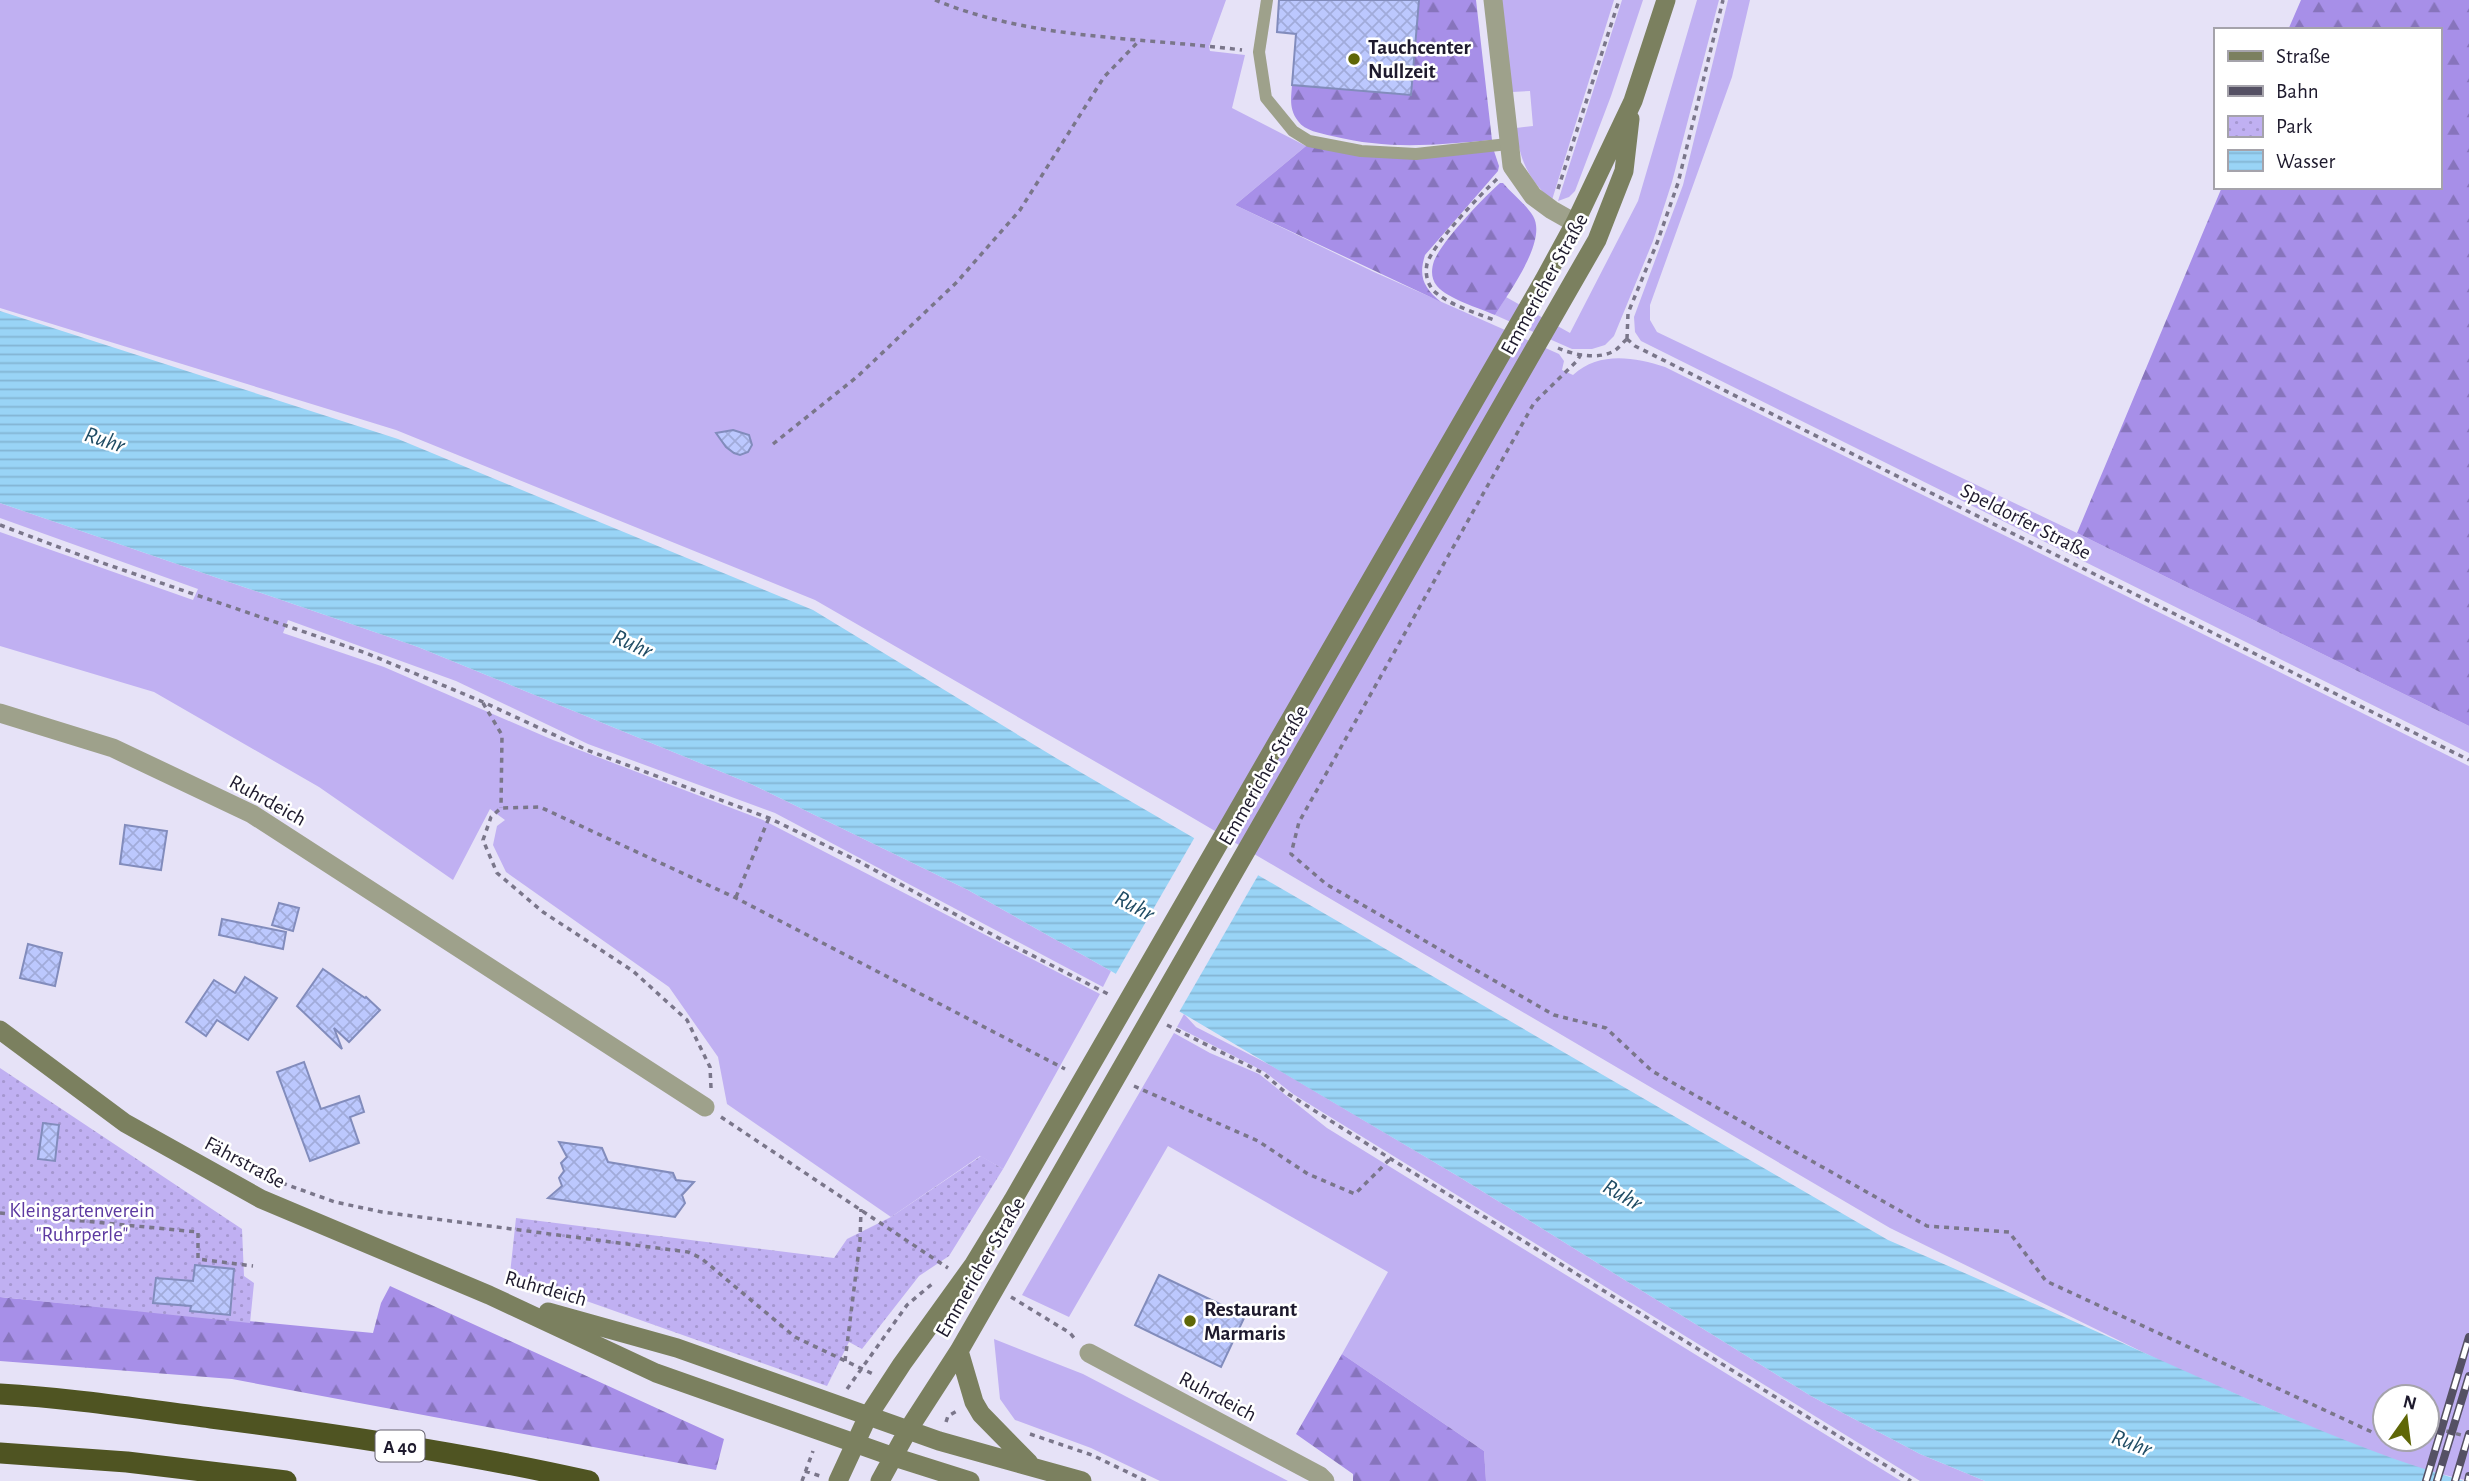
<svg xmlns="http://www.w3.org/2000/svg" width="2469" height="1481" viewBox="0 0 2469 1481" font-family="'Alegreya Sans',sans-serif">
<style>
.grass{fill:#c0b0f2;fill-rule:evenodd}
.forest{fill:url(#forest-firs)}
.park{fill:url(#park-dots)}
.water{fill:url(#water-rules)}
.pier{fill:#e6e2f7}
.building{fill:url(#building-cross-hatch);stroke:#828cbc;stroke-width:2}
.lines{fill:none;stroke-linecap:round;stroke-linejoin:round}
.path{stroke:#7a768a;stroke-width:3.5;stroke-dasharray:5 5;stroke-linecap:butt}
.service{stroke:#9ea18b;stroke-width:12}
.minor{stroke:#9ea18b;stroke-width:19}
.secondary{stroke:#7b805f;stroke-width:19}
.motorway{stroke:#4f5422;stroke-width:21}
.rail-casing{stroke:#555164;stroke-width:8}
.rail{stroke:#fff;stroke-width:5;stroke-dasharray:16;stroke-linecap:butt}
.poi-dot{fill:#5f6707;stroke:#fff;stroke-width:2.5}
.labels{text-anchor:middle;stroke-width:5;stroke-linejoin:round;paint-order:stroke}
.shield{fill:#fff;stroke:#625f6c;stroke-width:2}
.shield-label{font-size:19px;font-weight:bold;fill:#1e1a2d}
.poi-label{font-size:21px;font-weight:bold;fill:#1e1a2d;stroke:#fff;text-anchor:start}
.street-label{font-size:21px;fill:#1e1a2d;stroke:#fff}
.park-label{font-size:21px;fill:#5d3aa1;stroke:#fff}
.water-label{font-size:23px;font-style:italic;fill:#214d65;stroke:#fff}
</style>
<defs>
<pattern id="forest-firs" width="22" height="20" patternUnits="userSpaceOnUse" patternTransform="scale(1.75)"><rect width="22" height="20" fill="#a78fe8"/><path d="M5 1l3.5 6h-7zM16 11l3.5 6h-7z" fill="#8774bc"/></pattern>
<pattern id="park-dots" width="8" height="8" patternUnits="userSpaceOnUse" patternTransform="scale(1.75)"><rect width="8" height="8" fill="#c0b0f2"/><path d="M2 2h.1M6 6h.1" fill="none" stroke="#a597d0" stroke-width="1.8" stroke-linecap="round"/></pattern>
<pattern id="water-rules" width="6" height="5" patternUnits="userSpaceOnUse" patternTransform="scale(1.75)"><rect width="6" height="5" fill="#99d4f6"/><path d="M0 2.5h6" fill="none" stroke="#83b5d3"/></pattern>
<pattern id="building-cross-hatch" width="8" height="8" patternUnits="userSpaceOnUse" patternTransform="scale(1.75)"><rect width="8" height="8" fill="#bcc8fe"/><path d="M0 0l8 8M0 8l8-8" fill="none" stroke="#a1abda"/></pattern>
</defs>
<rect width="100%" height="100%" fill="#e6e2f7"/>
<path class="grass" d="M 0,0 L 1226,0 L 1209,47 L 1210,51 L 1245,55 L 1232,108 L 1306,146 L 1235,205 L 1374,272 L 1559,354 L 1564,361 L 1562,370 L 1573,375 C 1599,351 1634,357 1665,367 L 2469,766 L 2469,1481 L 2421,1469 L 2345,1442 L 2167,1364 L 1890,1228 L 1181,811 L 815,600 L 396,430 L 0,308 ZM 2385,1397 L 2427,1397 L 2427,1439 L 2385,1439 Z
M 1501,0 L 1614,0 L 1552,200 C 1528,180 1519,158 1516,128 L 1533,126 L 1530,91 L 1512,92 Z
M 1622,0 L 1643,0 L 1611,96 L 1575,191 L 1569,197 L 1558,201 Z
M 1697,0 L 1719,0 L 1672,182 L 1653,241 L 1614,336 L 1605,345 L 1592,349 L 1572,349 L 1495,315 L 1506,297 L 1570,333 L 1638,201 Z
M 1728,0 L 1750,0 L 1732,77 L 1650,305 L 1650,320 L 1657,332 L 2077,533 L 2469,726 L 2469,753 L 1641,341 L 1635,332 L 1634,317 L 1683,185 Z
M 0,503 L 418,647 L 751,784 L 968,890 L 1111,971 L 1103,987 L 775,813 L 588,744 L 456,681 L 288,620 L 283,633 L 384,667 L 553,740 L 763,820 L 1100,994 L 1003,1169 L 980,1156 L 891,1217 L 727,1104 L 718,1057 L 669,987 L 506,872 L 493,845 L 497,826 L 505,820 L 490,809 L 453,880 L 319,787 L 154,692 L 0,646 L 0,532 L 193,600 L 198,589 L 0,518 Z
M 1184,1014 L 1196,1027 L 1274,1067 L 1461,1178 L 1811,1396 L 1920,1454 L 1985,1481 L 1920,1481 L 1293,1094 L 1265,1072 L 1177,1027 Z
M 1174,1033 L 1210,1053 L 1259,1074 L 1327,1128 L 1901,1481 L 1486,1481 L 1484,1451 L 1342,1354 L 1388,1272 L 1168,1146 L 1069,1317 L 1022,1295 Z
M 994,1339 L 1083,1374 L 1288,1481 L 1160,1481 L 1091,1448 L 1015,1420 L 1000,1399 Z"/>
<path class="forest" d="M 1419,0 L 1476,0 L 1492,140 C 1434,145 1389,150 1332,136 C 1320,133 1305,131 1298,121 C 1289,109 1291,99 1292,85 L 1411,95 Z
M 2301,0 L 2469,0 L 2469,726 L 2077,533 L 2222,187 L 2439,187 L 2439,30 L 2288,30 Z
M 1306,146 L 1494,151 L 1499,166 L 1498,171 L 1425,255 C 1418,277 1424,288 1441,302 L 1235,205 Z
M 1500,183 L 1503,183 C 1512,194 1526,204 1533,216 C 1548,241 1508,293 1495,315 C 1479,308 1448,299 1437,286 C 1431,279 1431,270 1434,261 C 1442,241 1484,197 1500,183 Z
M 390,1286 L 724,1439 L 716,1470 L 232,1379 L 0,1361 L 0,1297 L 373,1333 L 381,1303 Z
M 1342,1354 L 1484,1451 L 1486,1481 L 1353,1481 L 1353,1474 L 1296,1434 Z"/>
<path class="park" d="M 0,1068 L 242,1229 L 244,1276 L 254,1283 L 250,1323 L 0,1297 Z
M 981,1156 L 1003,1169 L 949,1256 L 919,1276 L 862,1349 L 849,1342 L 827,1386 L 510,1274 L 516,1218 L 834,1258 L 847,1239 L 891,1217 Z"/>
<path class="water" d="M 0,311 L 398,439 L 813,610 L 1056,758 L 1888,1240 C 1994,1285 2099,1333 2205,1380 C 2290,1418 2374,1456 2464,1481 L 1985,1481 L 1920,1454 L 1811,1396 L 1461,1178 L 1111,971 L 968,890 L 751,784 L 418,647 L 0,503 Z"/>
<path class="pier" d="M 1196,835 L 1260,872 L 1178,1014 L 1114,977 Z"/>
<path class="building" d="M 1279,0 L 1419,0 L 1411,95 L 1292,85 L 1296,34 L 1277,32 Z
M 733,430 L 749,435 L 752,445 L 748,452 L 740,455 L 734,453 L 726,447 L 716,433 Z
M 125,825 L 167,831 L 161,870 L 120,864 Z
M 279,903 L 299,908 L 293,931 L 272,925 Z
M 222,919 L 286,932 L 283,949 L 219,935 Z
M 28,944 L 62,953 L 55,986 L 20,978 Z
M 323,969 L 365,998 L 366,997 L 380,1010 L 349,1042 L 334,1028 L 342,1049 L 297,1006 Z
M 245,977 L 277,998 L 248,1040 L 217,1020 L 206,1036 L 186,1022 L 214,980 L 235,993 Z
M 304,1062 L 321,1109 L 359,1096 L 364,1112 L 350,1117 L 359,1143 L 310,1161 L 277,1072 Z
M 43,1123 L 59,1125 L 55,1161 L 38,1159 Z
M 559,1142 L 602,1148 L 608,1162 L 673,1173 L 676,1180 L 694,1182 L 682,1195 L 685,1203 L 675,1217 L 548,1198 L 562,1186 L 559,1178 L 564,1171 L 561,1163 L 567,1157 Z
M 195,1265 L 234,1269 L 230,1315 L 190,1311 L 191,1306 L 153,1303 L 156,1278 L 193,1281 Z
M 1159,1275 L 1245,1316 L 1221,1367 L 1135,1325 Z"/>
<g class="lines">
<path class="path" d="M 935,0 C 1032,40 1140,37 1242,50
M 1497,179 C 1481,194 1432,245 1427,264 C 1425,273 1427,283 1433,290 C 1446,304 1479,314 1497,321
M 1558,189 L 1619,0
M 1627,339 L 1635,346 L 2469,760
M 1627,339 L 1628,313 L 1657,243 L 1678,183 L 1723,0
M 1558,348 C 1574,355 1598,360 1614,351 C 1619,348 1623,342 1627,339
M 1581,354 L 1577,361 L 1534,403 L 1299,822 L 1291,854 L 1326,884 L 1554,1015 L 1606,1028 L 1652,1071 L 1927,1226 L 2009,1232 L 2046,1281 L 2374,1433 L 2385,1431
M 773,444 L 858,376 L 957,282 L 1020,210 L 1104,77 L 1138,42
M 0,525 L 88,558 L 366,653 L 483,702 L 587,750 L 769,818 L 858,861 L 1006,942 L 1108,994
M 483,703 L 502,735 L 501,808
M 736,897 L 769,818
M 1167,1025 L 1263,1073 L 1285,1092 L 1391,1159 L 1911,1481
M 1134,1086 L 1258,1141 L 1308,1174 L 1355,1194 L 1390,1159
M 711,1088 L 710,1067 L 687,1020 L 633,971 L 543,912 L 497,873 L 483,840 L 491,817 L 501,808 L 540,807 L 736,898 L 1065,1069
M 721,1117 L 948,1268
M 282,1183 L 335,1202 L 382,1212 L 688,1252 L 701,1258 L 795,1337 L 873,1374
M 0,1213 L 198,1232 L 198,1259 L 253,1266
M 1011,1297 L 1070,1333 L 1075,1339
M 845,1361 L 860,1241 L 861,1209
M 847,1389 L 907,1305 L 932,1284
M 946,1422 L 948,1416 L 957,1411
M 2427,1426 L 2469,1437
M 1030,1434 L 1092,1455 L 1146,1481
M 805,1471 L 820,1476
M 802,1481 L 813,1451"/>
<path class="service" d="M 1267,0 L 1259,52 L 1266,98 L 1293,131 L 1309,141 L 1361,151 L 1416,154 L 1508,144"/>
<path class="minor" d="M 1493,0 L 1512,166 L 1533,196 L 1552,210 L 1575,223
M 0,713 L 113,748 L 252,814 L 705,1107
M 1089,1353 L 1320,1476 L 1325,1481"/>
<path class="secondary" d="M 0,1030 L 125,1123 L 261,1199 L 489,1295 L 656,1373 L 894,1457 L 970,1481
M 548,1312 L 677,1348 L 939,1441 L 1082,1481
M 959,1351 L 974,1402 L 981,1414 L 1029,1463
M 838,1481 L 868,1416 L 902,1364 L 974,1264 L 1013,1200 L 1544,280 L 1575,223 L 1633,101 L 1666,0
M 880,1481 L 908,1430 L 959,1351 L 1597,240 L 1624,171 L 1630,119"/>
<path class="motorway" d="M 0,1394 C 71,1398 141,1409 211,1418 C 338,1434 465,1453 589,1481
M 0,1453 L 127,1462 L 286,1481"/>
<defs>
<path id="rail" d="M 2426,1481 L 2469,1337
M 2437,1481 L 2469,1376
M 2455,1481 L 2469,1434
M 2468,1481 L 2469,1476"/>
</defs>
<use href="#rail" class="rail-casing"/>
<use href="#rail" class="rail"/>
</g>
<g class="poi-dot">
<circle cx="1354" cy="59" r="7"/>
<circle cx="1190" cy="1321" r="7"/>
</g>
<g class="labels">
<rect class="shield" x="375.5" y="1430.5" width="49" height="31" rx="5"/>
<g class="shield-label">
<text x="400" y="1453">A 40</text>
</g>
<g class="poi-label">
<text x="1368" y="54">Tauchcenter<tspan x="1368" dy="24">Nullzeit</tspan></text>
<text x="1204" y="1316">Restaurant<tspan x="1204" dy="24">Marmaris</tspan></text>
</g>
<g class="street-label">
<text transform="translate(1544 284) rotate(-61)" y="7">Emmericher Straße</text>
<text transform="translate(2026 521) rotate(27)" y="7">Speldorfer Straße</text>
<text transform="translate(1263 775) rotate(-60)" y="7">Emmericher Straße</text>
<text transform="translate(268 800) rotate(29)" y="7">Ruhrdeich</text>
<text transform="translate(245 1162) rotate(28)" y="7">Fährstraße</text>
<text transform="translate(980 1267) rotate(-60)" y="7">Emmericher Straße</text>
<text transform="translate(546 1288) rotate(16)" y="7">Ruhrdeich</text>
<text transform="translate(1218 1396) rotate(28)" y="7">Ruhrdeich</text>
</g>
<g class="park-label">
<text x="82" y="1217">Kleingartenverein<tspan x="82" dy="24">"Ruhrperle"</tspan></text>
</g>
<g class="water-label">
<text transform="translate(105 439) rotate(18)" y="8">Ruhr</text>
<text transform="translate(633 643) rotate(24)" y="8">Ruhr</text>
<text transform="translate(1135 905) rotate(28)" y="8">Ruhr</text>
<text transform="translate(1623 1194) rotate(30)" y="8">Ruhr</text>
<text transform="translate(2132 1442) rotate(21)" y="8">Ruhr</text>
</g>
</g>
<rect x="2214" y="28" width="228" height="161" fill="#ffffff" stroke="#a5a3ab" stroke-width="2"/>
<rect x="2228" y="51" width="35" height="10" fill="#7b805f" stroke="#a5a3ab" stroke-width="2"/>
<text x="2276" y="63" font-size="21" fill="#1e1a2d">Straße</text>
<rect x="2228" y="86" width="35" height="10" fill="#555164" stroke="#a5a3ab" stroke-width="2"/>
<text x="2276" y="98" font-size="21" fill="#1e1a2d">Bahn</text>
<rect x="2228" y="116" width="35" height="21" fill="url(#park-dots)" stroke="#a5a3ab" stroke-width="2"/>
<text x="2276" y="133" font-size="21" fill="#1e1a2d">Park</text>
<rect x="2228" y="150" width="35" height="21" fill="url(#water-rules)" stroke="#a5a3ab" stroke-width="2"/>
<text x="2276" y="168" font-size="21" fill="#1e1a2d">Wasser</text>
<g transform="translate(2406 1418) rotate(14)"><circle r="33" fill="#ffffff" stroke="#a5a3ab" stroke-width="2"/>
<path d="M0-5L12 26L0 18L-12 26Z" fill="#5f6707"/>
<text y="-10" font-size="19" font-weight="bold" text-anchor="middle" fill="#1e1a2d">N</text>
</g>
</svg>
